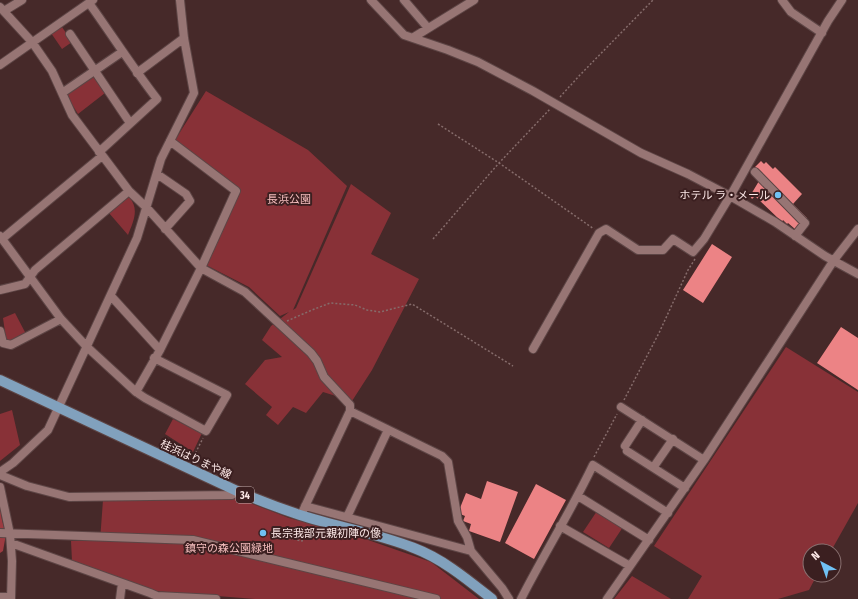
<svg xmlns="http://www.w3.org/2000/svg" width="858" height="599" viewBox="0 0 858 599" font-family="'Fira Sans Condensed','Noto Sans JP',sans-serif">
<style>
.green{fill:#883137}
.forest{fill:#9c3b41}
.building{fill:#ec8385}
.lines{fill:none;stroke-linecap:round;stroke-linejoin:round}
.minor-casing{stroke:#5d4545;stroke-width:10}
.major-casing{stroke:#5d4545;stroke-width:12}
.path{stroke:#866c6b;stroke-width:1.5;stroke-dasharray:2 2;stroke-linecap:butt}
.minor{stroke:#977574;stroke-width:8}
.major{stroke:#81a1bd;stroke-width:10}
.poi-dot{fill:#70c1f4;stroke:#3b1f20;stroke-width:1.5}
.labels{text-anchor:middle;stroke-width:4;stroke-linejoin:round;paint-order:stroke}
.shield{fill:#3b1f20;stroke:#c3acac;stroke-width:1}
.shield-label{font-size:10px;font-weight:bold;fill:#fde9e8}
.poi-label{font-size:11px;fill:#fde9e8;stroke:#3b1f20;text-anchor:end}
.park-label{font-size:11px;fill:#f4bdbd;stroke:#3b1f20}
.street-label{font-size:11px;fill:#fde9e8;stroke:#3b1f20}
</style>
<rect width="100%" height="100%" fill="#462929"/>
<path class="green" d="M 62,27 L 72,42 L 62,49 L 51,33 Z
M 93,76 L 105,93 L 78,114 L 66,95 Z
M 206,91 L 308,150 L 347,186 L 293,310 L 296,308 L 351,184 L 391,213 L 371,254 L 419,279 L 372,370 L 352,401 L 323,392 L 306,413 L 293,407 L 278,425 L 266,415 L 272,407 L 245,384 L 265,360 L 282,357 L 262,340 L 271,326 L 289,312 L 280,316 L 249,287 L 206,265 L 241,190 L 175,140 Z
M 129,197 C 140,209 133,222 128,235 L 109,213 Z
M 15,313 L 26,334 L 12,342 L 6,339 L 3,318 Z
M 786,347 L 858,392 L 858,503 L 831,551 L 810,551 L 810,575 L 817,575 L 809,590 L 778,599 L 688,599 L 702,576 L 654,546 Z
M 12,410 L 20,445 L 0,461 L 0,414 Z
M 173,419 L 202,433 L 193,452 L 165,434 Z
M 179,499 L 240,499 L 289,518 L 354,535 L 431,562 L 479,599 L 255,599 L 154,591 L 72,561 L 71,541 L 100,541 L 103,500 L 131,501 Z
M 597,511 L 623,527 L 609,548 L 583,532 Z
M 632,576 L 671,599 L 614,599 Z"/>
<path class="forest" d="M 0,500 L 2,520 L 6,534 L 3,551 L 0,553 Z"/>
<path class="building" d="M 761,161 L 764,164 L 766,162 L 773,169 L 775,167 L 802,194 L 793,204 L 807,218 L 795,229 L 788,223 L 787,224 L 783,220 L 782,222 L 755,196 L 752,199 L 750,196 L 759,181 L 750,172 Z
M 712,244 L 732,257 L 703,303 L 683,290 Z
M 841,327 L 858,338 L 858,390 L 817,363 Z
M 487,481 L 518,492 L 500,542 L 469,531 L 471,524 L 463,521 L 465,516 L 458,513 L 466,493 L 481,499 Z
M 536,484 L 566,500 L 534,559 L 505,543 Z"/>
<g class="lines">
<defs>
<path id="minor" d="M 371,0 L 404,35 L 448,50 L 478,62 L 533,91 L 641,153 L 688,174 L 730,196 L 775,222 L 825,256 L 858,274
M 404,0 L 428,28
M 782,0 L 791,12 L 822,33
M 89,3 C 112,35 133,68 157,99 L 99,152
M 0,7 L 32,42 L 52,71 L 72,115 L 129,191 L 147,208 L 201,268 L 245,292 L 311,353 L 317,361 L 324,377 L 350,405 L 350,411 L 301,515
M 4,11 L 22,0
M 70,34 L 130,123
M 414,37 L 474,0
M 0,65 L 93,0
M 137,73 L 184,38
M 62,93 L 122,52
M 755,172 L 805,223 L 795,236
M 157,174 L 186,194 L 190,201 L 165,229
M 0,236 L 61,319 L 87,347 L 136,392
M 2,239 L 102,156
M 0,290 L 25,284 L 35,270 L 129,191
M 111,296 L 160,350
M 0,331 L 3,343 L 11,345 L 61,319
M 533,349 L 599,233 L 606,229 L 638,250 L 663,250 L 673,239 L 693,252 L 704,239 L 732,193 L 828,21 L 842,0
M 154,358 L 227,395 L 206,431 L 145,398 L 136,392 L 160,350 L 201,268 L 236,191 L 170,141
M 621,407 L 704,460
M 350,411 L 442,456 L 448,462 L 458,521 L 467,537 L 471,551 L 502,588 L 509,599
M 625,446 L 642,420
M 627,451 L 685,488
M 655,465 L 673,439
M 0,472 L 13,463 L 48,430 L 137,238 L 161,159 L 194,93 L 184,38 L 180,0
M 0,475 L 27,486 L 69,497 L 232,495 L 237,491
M 0,487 L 10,534 L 12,561 L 11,599
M 578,496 L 649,540
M 305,506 L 471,551
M 347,517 L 388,430
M 560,526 L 630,566
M 0,533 L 193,540 L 436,599
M 11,543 L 150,593 L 157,596 L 216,599
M 0,597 L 11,597
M 120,599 L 122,583
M 521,599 C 544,554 571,511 593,465 L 668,513
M 607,599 L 704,460 L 834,260 L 858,229"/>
<path id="major" d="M 0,380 L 237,491 C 258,500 279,508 300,515 C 337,527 377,533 414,548 C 443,559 468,580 492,599"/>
</defs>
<use href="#minor" class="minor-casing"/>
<use href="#major" class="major-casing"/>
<path class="path" d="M 560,97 L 579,76 L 653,0
M 438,124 L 499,163 L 594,229
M 433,239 L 499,163 L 550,109
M 287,321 L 312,310 L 330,303 L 355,305 L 367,310 L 380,312 L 412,304 L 513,366
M 624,400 L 659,333 L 688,270 L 695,259
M 594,457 L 617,414
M 192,460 L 203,438
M 270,534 L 302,541 L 303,537"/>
<use href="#minor" class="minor"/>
<use href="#major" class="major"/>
</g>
<g class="poi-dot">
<circle cx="778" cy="195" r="4"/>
<circle cx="263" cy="533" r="4"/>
</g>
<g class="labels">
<rect class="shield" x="236" y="487" width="18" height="16" rx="3"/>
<g class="shield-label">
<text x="245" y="499">34</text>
</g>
<g class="poi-label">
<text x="770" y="199">ホテル ラ・メール</text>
<text x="271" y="537" text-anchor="start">長宗我部元親初陣の像</text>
</g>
<g class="park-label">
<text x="289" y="203">長浜公園</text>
<text x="229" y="552">鎮守の森公園緑地</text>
</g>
<g class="street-label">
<text transform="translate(196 459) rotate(25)" y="4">桂浜はりまや線</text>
</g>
</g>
<g transform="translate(822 563) rotate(319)"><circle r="19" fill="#3b1f20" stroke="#897070"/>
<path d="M0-3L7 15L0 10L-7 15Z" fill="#70c1f4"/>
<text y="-6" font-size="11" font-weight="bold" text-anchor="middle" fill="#fde9e8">N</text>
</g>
</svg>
